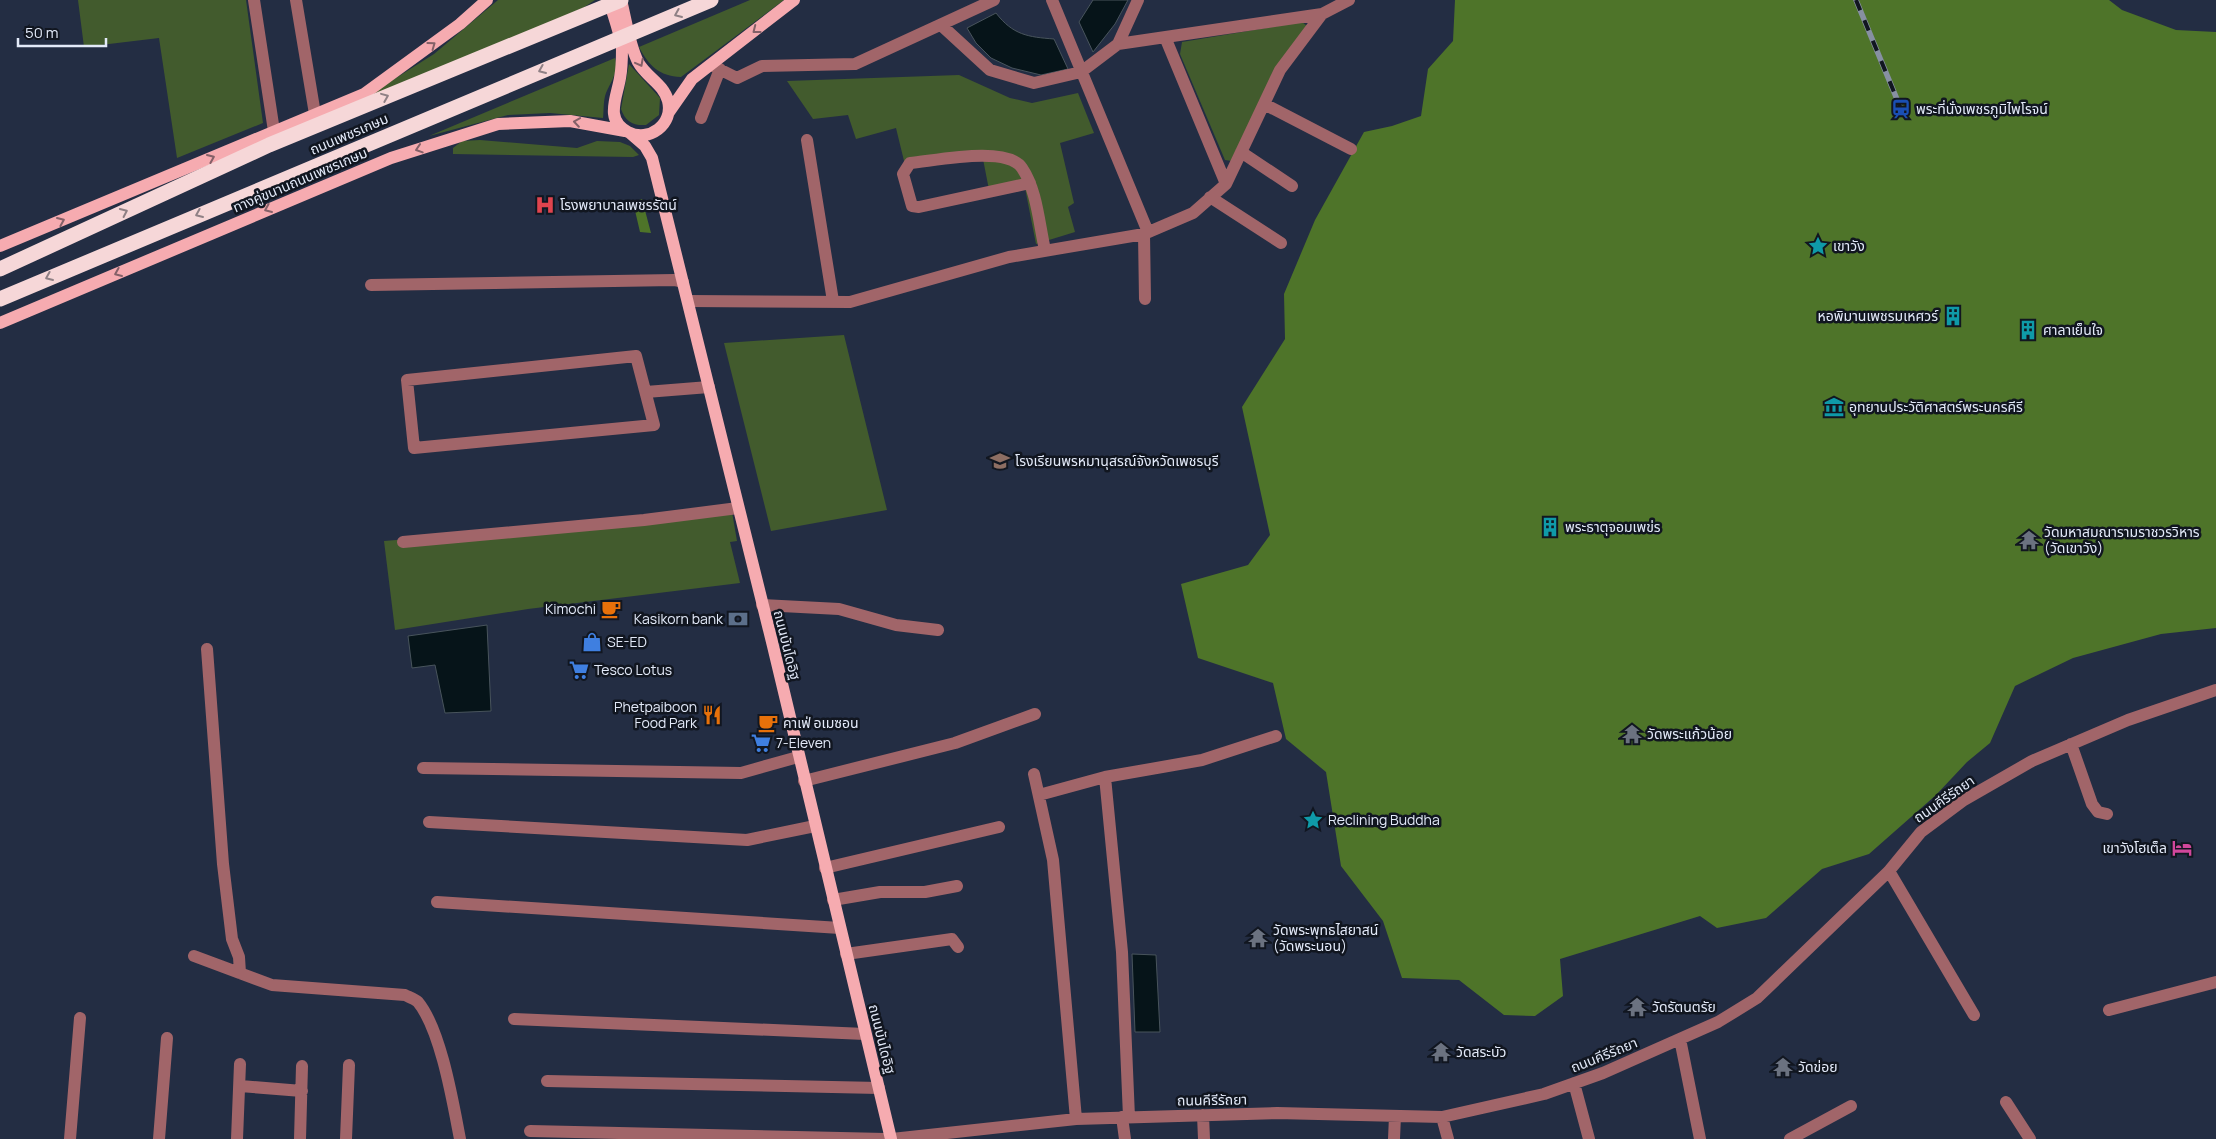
<svg xmlns="http://www.w3.org/2000/svg" width="2216" height="1139" viewBox="0 0 2216 1139" font-family="Manrope,'Noto Sans Thai',sans-serif">
<style>
.green{fill:#425b2d}
.forest{fill:#4e7429}
.water{fill:#061419;stroke:#48545c}
.lines{fill:none;stroke-linecap:round;stroke-linejoin:round}
.minor{stroke:#a16569;stroke-width:12}
.major{stroke:#f6abb0;stroke-width:12}
.highway{stroke:#f6d7d8;stroke-width:15}
.rail-casing{stroke:#8790a2;stroke-width:5.5}
.rail{stroke:#111620;stroke-width:4;stroke-dasharray:11;stroke-linecap:butt}
.oneway{stroke:#8f8085}
.oneway2{stroke:#846068}
.labels{text-anchor:middle;stroke-width:5;stroke-linejoin:round;paint-order:stroke}
.poi-label{font-size:14px;fill:#e3eaf9;stroke:#111620;text-anchor:start}
.street-label{font-size:14px;fill:#e3eaf9;stroke:#111620}
</style>
<rect width="100%" height="100%" fill="#232d43"/>
<path class="green" d="M 78,0 L 246,0 L 263,123 L 177,158 L 159,38 L 84,47 Z
M 498,0 L 595,0 L 583,8 L 350,107 L 434,54 Z
M 750,0 L 784,0 L 681,77 C 659,76 649,66 639,47 Z
M 1302,22 L 1307,26 L 1232,161 L 1225,160 L 1180,54 L 1182,42 Z
M 615,58 C 619,72 611,81 606,93 C 603,101 604,111 603,118 L 550,113 L 508,115 L 429,136 Z
M 629,64 L 660,98 L 659,115 L 646,125 C 633,126 625,121 621,109 Z
M 959,75 L 1010,98 L 1032,103 L 1078,93 L 1094,133 L 1060,143 L 1074,203 L 1068,207 L 1075,232 L 1036,244 L 1025,188 L 990,195 L 983,159 L 906,169 L 896,128 L 856,139 L 848,115 L 813,119 L 787,81 Z
M 480,140 L 577,148 L 597,141 L 620,142 L 630,146 L 639,155 L 633,157 L 453,154 L 453,148 L 462,141 Z
M 844,335 L 887,510 L 771,531 L 724,343 Z
M 732,512 L 737,541 L 730,542 L 740,583 L 528,609 L 395,630 L 384,541 Z"/>
<path class="forest" d="M 1455,0 L 2109,0 L 2122,10 L 2176,30 L 2216,32 L 2216,628 L 2161,634 L 2073,658 L 2015,686 L 1990,743 L 1967,762 L 1936,795 L 1869,854 L 1822,869 L 1766,918 L 1717,928 L 1700,916 L 1560,959 L 1563,996 L 1535,1016 L 1504,1015 L 1459,980 L 1402,978 L 1383,921 L 1341,866 L 1326,772 L 1286,739 L 1273,683 L 1198,658 L 1181,584 L 1248,565 L 1270,535 L 1242,407 L 1285,339 L 1284,294 L 1315,220 L 1364,132 L 1392,126 L 1421,116 L 1428,69 L 1453,41 Z
M 642,199 L 651,233 L 640,232 L 633,202 Z"/>
<path class="water" d="M 1093,0 L 1128,0 L 1115,24 L 1093,52 L 1079,22 Z
M 996,13 C 1013,35 1028,37 1054,39 L 1068,69 L 1041,75 L 1012,68 L 991,58 L 976,43 L 967,28 Z
M 487,625 L 491,711 L 445,713 L 435,665 L 412,668 L 408,636 Z
M 1132,954 L 1156,955 L 1160,1032 L 1135,1032 Z"/>
<g class="lines">
<path class="minor" d="M 254,0 L 274,131
M 296,0 L 315,114
M 1052,0 L 1148,232
M 941,25 L 990,70 L 1034,83 L 1081,72 L 1118,44 L 1138,0
M 1165,37 L 1226,184
M 1118,44 L 1322,14
M 711,65 L 737,78 L 762,66 L 855,64 L 994,0
M 1264,104 L 1351,149
M 701,118 L 720,69
M 807,140 L 833,301
M 1241,152 L 1292,186
M 1030,183 L 919,207 L 912,206 L 903,174 L 910,163 C 934,161 1007,145 1022,168 C 1037,190 1039,224 1045,250
M 1210,197 L 1281,243
M 1144,234 L 1145,299
M 371,285 L 674,280 L 683,282
M 688,301 L 850,302 L 1009,257 L 1144,234 L 1193,213 L 1226,184 L 1280,70 L 1322,14 L 1349,0
M 636,356 L 654,425 L 414,448 L 407,380 Z
M 646,392 L 709,387
M 403,542 L 644,520 L 738,508
M 762,605 L 839,609 L 896,625 L 938,630
M 207,649 L 223,864 L 232,939 L 239,957 L 240,973
M 2071,744 L 2092,804 L 2098,812 L 2107,814
M 423,768 L 741,773 L 798,757
M 1034,774 L 1053,860 L 1076,1119
M 1105,777 L 1122,952 L 1129,1117
M 804,781 L 955,743 L 1035,714
M 1039,795 L 1105,777 L 1202,760 L 1276,736
M 429,822 L 747,840 L 815,826
M 825,868 L 999,827
M 1889,871 L 1974,1015
M 833,900 L 880,892 L 925,892 L 957,886
M 437,902 L 840,928
M 846,954 L 952,939 L 958,947
M 194,956 L 272,985 L 405,995 C 409,997 415,999 418,1002 C 441,1030 453,1103 460,1139
M 2109,1010 L 2216,982
M 514,1019 L 865,1034
M 1680,1039 L 1700,1139
M 547,1081 L 879,1088
M 1574,1083 L 1589,1139
M 240,1086 L 302,1091
M 2006,1102 L 2030,1139
M 1203,1115 L 1204,1139
M 1122,1117 L 1125,1139
M 1442,1117 L 1448,1139
M 530,1131 L 885,1139
M 70,1139 L 80,1018
M 159,1139 L 167,1038
M 237,1139 L 240,1064
M 300,1139 L 302,1066
M 346,1139 L 349,1065
M 892,1139 L 1076,1119 L 1277,1113 L 1442,1117 L 1544,1094 L 1603,1073 L 1718,1022 L 1757,998 L 1889,871 L 1921,832 L 1964,800 L 2032,761 L 2128,720 L 2216,690
M 1394,1139 L 1395,1116
M 1790,1139 L 1851,1106"/>
<path class="major" d="M 609,0 C 613,15 620,32 622,48 C 622,58 622,68 620,78 C 617,97 604,120 628,132 C 649,143 674,124 668,101 C 664,84 646,77 638,62 C 629,44 626,20 621,0
M 669,112 L 692,79 L 794,0
M 630,133 L 645,146 L 652,158 L 773,646 L 891,1139
M 0,246 L 364,94 L 460,24 L 487,0
M 0,323 L 391,158 L 498,124 L 570,121 L 625,131"/>
<path class="highway" d="M 0,269 L 269,145 L 621,0
M 0,299 L 711,0"/>
<defs>
<path id="rail" d="M 1856,0 L 1901,109"/>
</defs>
<use href="#rail" class="rail-casing"/>
<use href="#rail" class="rail"/>
</g>
<defs><path id="oneway-chevron" d="M-2-3.5L2.5 0L-2 3.5" fill="none" stroke-width="1.6" stroke-linecap="round" stroke-linejoin="round" transform="scale(1.25)"/></defs>
<g class="oneway">
<use href="#oneway-chevron" transform="translate(678 14) rotate(157)"/>
<use href="#oneway-chevron" transform="translate(542 70) rotate(157)"/>
<use href="#oneway-chevron" transform="translate(385 97) rotate(-22)"/>
<use href="#oneway-chevron" transform="translate(124 212) rotate(-25)"/>
<use href="#oneway-chevron" transform="translate(199 214) rotate(157)"/>
<use href="#oneway-chevron" transform="translate(49 277) rotate(157)"/>
</g>
<g class="oneway2">
<use href="#oneway-chevron" transform="translate(756 30) rotate(142)"/>
<use href="#oneway-chevron" transform="translate(432 45) rotate(-36)"/>
<use href="#oneway-chevron" transform="translate(640 63) rotate(62)"/>
<use href="#oneway-chevron" transform="translate(577 122) rotate(-172)"/>
<use href="#oneway-chevron" transform="translate(419 149) rotate(162)"/>
<use href="#oneway-chevron" transform="translate(211 158) rotate(-23)"/>
<use href="#oneway-chevron" transform="translate(268 209) rotate(157)"/>
<use href="#oneway-chevron" transform="translate(61 221) rotate(-23)"/>
<use href="#oneway-chevron" transform="translate(118 273) rotate(157)"/>
</g>
<defs>
<symbol id="station-bare" viewBox="-9 -9 18 18"><path d="M-3-6H3Q5-6 5-4V2Q5 4 3 4L4.5 6H3L1.5 4h-3L-3 6H-4.5L-3 4Q-5 4-5 2V-4Q-5-6-3-6ZM-3.5-4v3h7v-3ZM-3.5 1v1.5H-2V1ZM2 1v1.5H3.5V1Z" fill="#1a4fb4" stroke="#111620" stroke-width="2.5" paint-order="stroke"/></symbol>
<symbol id="hospital-bare" viewBox="-9 -9 18 18"><path d="M-5-5h3v3.5h4V-5h3V5h-3V1.5h-4V5h-3Z" fill="#e0444e" stroke="#111620" stroke-width="2.5" paint-order="stroke"/></symbol>
<symbol id="sight-bare" viewBox="-9 -9 18 18"><path d="M0-6L1.8-2.2L6-1.7L2.9 1.2L3.7 5.4L0 3.3L-3.7 5.4L-2.9 1.2L-6-1.7L-1.8-2.2Z" fill="#0f9aa8" stroke="#111620" stroke-width="2.5" paint-order="stroke"/></symbol>
<symbol id="building-bare" viewBox="-9 -9 18 18"><path d="M-4-6H4V6H1V3H-1V6H-4ZM-2.5-4.3h1.7v1.8h-1.7ZM.8-4.3h1.7v1.8H.8ZM-2.5-1h1.7V.8h-1.7ZM.8-1h1.7V.8H.8Z" fill="#0f9aa8" stroke="#111620" stroke-width="2.5" paint-order="stroke"/></symbol>
<symbol id="museum-bare" viewBox="-9 -9 18 18"><path d="M0-6L6-3V-2H-6V-3ZM-5-1h2V3h-2ZM-1-1h2V3h-2ZM3-1h2V3H3ZM-6 4H6V6H-6Z" fill="#0f9aa8" stroke="#111620" stroke-width="2.5" paint-order="stroke"/></symbol>
<symbol id="school-bare" viewBox="-9 -9 18 18"><path d="M0-5L7-2L0 1L-7-2ZM-4 1L0 2.5L4 1V4Q0 6-4 4Z" fill="#8d6e63" stroke="#111620" stroke-width="2.5" paint-order="stroke"/></symbol>
<symbol id="temple-bare" viewBox="-9 -9 18 18"><path d="M0-6L5-2H3V0L6.5 2.5H4V6H1.5V3h-3V6H-4V2.5H-6.5L-3 0V-2H-5Z" fill="#6b7280" stroke="#111620" stroke-width="2.5" paint-order="stroke"/></symbol>
<symbol id="cafe-bare" viewBox="-9 -9 18 18"><path d="M-5.5-4.5H6V0H3Q3 3.5 0 3.5H-2.5Q-5.5 3.5-5.5 0ZM3-3.2v2h1.7v-2ZM-6 4.5H4V6H-6Z" fill="#e8710a" stroke="#111620" stroke-width="2.5" paint-order="stroke"/></symbol>
<symbol id="bank-bare" viewBox="-9 -9 18 18"><path d="M-6-4H6V4H-6ZM0-2.3a2.3 2.3 0 1 0 0 4.6a2.3 2.3 0 1 0 0-4.6Z" fill="#5c6f8a" stroke="#111620" stroke-width="2.5" paint-order="stroke"/></symbol>
<symbol id="shop-bare" viewBox="-9 -9 18 18"><path d="M-5-2.5h2.3a2.7 3.5 0 0 1 5.4 0H5L5.5 6h-11ZM-1.5-2.5h3a1.5 2.3 0 0 0-3 0Z" fill="#3f7fe0" stroke="#111620" stroke-width="2.5" paint-order="stroke"/></symbol>
<symbol id="supermarket-bare" viewBox="-9 -9 18 18"><path d="M-6-5.5h2.5l.6 2H6L4.5 2H-2.5L-4.4-4H-6ZM-1.5 3.2a1.3 1.3 0 1 0 .1 0ZM3 3.2a1.3 1.3 0 1 0 .1 0Z" fill="#3f7fe0" stroke="#111620" stroke-width="2.5" paint-order="stroke"/></symbol>
<symbol id="restaurant-bare" viewBox="-9 -9 18 18"><path d="M-5-6h1v4h1v-4h1v4h1v-4h1v5L-1.5 .5V6h-2V.5L-5-1ZM5-6V6H3V1.5H1.5Q1.5-4 5-6Z" fill="#e8710a" stroke="#111620" stroke-width="2.5" paint-order="stroke"/></symbol>
<symbol id="hotel-bare" viewBox="-9 -9 18 18"><path d="M-6-4.5h1.5V1H6V5H4.5V3h-9V5H-6ZM-4 0a1.8 1.8 0 1 1 3.6 0ZM.5 0V-2.5h3Q6-2.5 6 0Z" fill="#d1479c" stroke="#111620" stroke-width="2.5" paint-order="stroke"/></symbol>
</defs>
<g fill-rule="evenodd">
<use href="#station-bare" x="1887" y="95" width="28" height="28"/>
<use href="#hospital-bare" x="531" y="191" width="28" height="28"/>
<use href="#sight-bare" x="1804" y="232" width="28" height="28"/>
<use href="#building-bare" x="1939" y="302" width="28" height="28"/>
<use href="#building-bare" x="2014" y="316" width="28" height="28"/>
<use href="#museum-bare" x="1820" y="393" width="28" height="28"/>
<use href="#school-bare" x="986" y="447" width="28" height="28"/>
<use href="#building-bare" x="1536" y="513" width="28" height="28"/>
<use href="#temple-bare" x="2015" y="526" width="28" height="28"/>
<use href="#cafe-bare" x="597" y="595" width="28" height="28"/>
<use href="#bank-bare" x="724" y="605" width="28" height="28"/>
<use href="#shop-bare" x="578" y="628" width="28" height="28"/>
<use href="#supermarket-bare" x="565" y="656" width="28" height="28"/>
<use href="#restaurant-bare" x="698" y="701" width="28" height="28"/>
<use href="#cafe-bare" x="754" y="709" width="28" height="28"/>
<use href="#temple-bare" x="1618" y="720" width="28" height="28"/>
<use href="#supermarket-bare" x="747" y="729" width="28" height="28"/>
<use href="#sight-bare" x="1299" y="806" width="28" height="28"/>
<use href="#hotel-bare" x="2168" y="834" width="28" height="28"/>
<use href="#temple-bare" x="1244" y="924" width="28" height="28"/>
<use href="#temple-bare" x="1623" y="993" width="28" height="28"/>
<use href="#temple-bare" x="1427" y="1038" width="28" height="28"/>
<use href="#temple-bare" x="1769" y="1053" width="28" height="28"/>
</g>
<g class="labels">
<g class="poi-label">
<text x="1916" y="114">พระที่นั่งเพชรภูมิไพโรจน์</text>
<text x="560" y="210">โรงพยาบาลเพชรรัตน์</text>
<text x="1833" y="251">เขาวัง</text>
<text x="1938" y="321" text-anchor="end">หอพิมานเพชรมเหศวร์</text>
<text x="2043" y="335">ศาลาเย็นใจ</text>
<text x="1849" y="412">อุทยานประวัติศาสตร์พระนครคีรี</text>
<text x="1015" y="466">โรงเรียนพรหมานุสรณ์จังหวัดเพชรบุรี</text>
<text x="1565" y="532">พระธาตุจอมเพข่ร</text>
<text x="2044" y="537">วัดมหาสมณารามราชวรวิหาร<tspan x="2044" dy="16">(วัดเขาวัง)</tspan></text>
<text x="596" y="614" text-anchor="end">Kimochi</text>
<text x="723" y="624" text-anchor="end">Kasikorn bank</text>
<text x="607" y="647">SE-ED</text>
<text x="594" y="675">Tesco Lotus</text>
<text x="697" y="712" text-anchor="end">Phetpaiboon<tspan x="697" dy="16">Food Park</tspan></text>
<text x="783" y="728">คาเฟ่ อเมซอน</text>
<text x="1647" y="739">วัดพระแก้วน้อย</text>
<text x="776" y="748">7-Eleven</text>
<text x="1328" y="825">Reclining Buddha</text>
<text x="2167" y="853" text-anchor="end">เขาวังโฮเต็ล</text>
<text x="1273" y="935">วัดพระพุทธไสยาสน์<tspan x="1273" dy="16">(วัดพระนอน)</tspan></text>
<text x="1652" y="1012">วัดรัตนตรัย</text>
<text x="1456" y="1057">วัดสระบัว</text>
<text x="1798" y="1072">วัดข่อย</text>
</g>
<g class="street-label">
<text transform="translate(349 134) rotate(-23)" y="5">ถนนเพชรเกษม</text>
<text transform="translate(300 180) rotate(-23)" y="5">ทางคู่ขนานถนนเพชรเกษม</text>
<text transform="translate(787 645) rotate(76)" y="5">ถนนบันไดอิฐ</text>
<text transform="translate(1944 799) rotate(-35)" y="5">ถนนคีรีรัถยา</text>
<text transform="translate(882 1039) rotate(76)" y="5">ถนนบันไดอิฐ</text>
<text transform="translate(1604 1055) rotate(-22)" y="5">ถนนคีรีรัถยา</text>
<text transform="translate(1212 1100) rotate(-1)" y="5">ถนนคีรีรัถยา</text>
</g>
</g>
<path d="M18 38v8h88v-8" fill="none" stroke="#e3eaf9" stroke-width="2.5"/>
<text x="25" y="38" font-size="15" fill="#e3eaf9" stroke="#111620" stroke-width="4" paint-order="stroke">50 m</text>
</svg>
